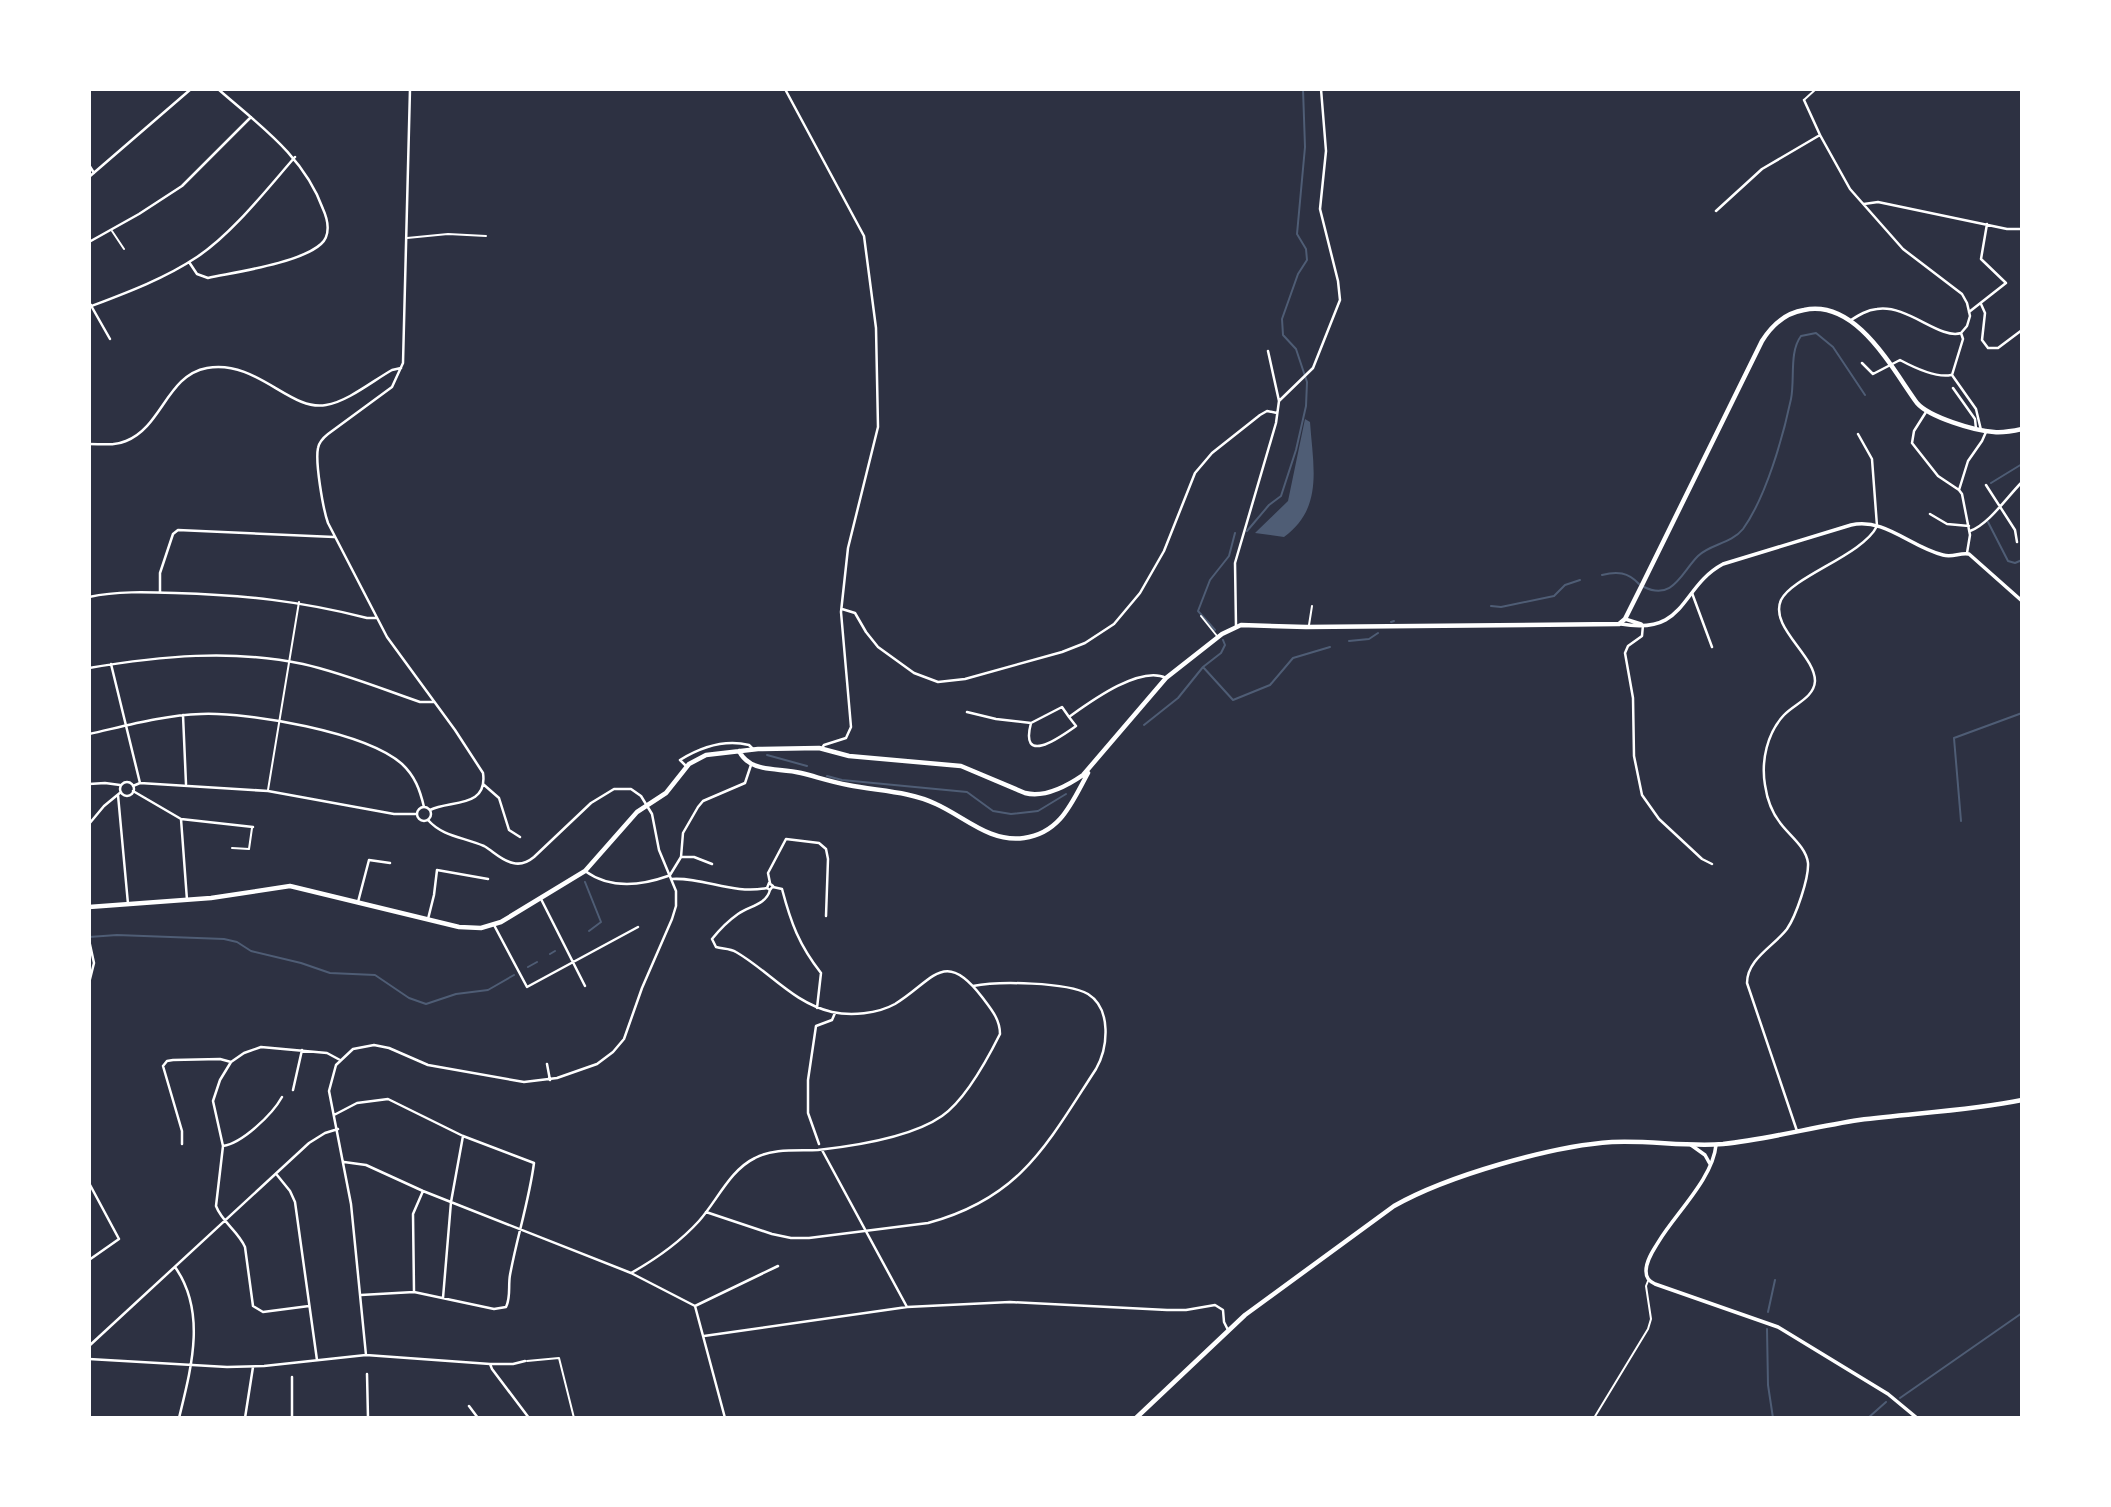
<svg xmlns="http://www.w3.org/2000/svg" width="2111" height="1507" viewBox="0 0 2111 1507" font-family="Helvetica,sans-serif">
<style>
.water{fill:#4f5d75}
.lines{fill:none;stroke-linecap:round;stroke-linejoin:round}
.stream{stroke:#4f5d75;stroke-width:2}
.service{stroke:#fff;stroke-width:2}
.minor{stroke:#fff;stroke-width:2.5}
.tertiary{stroke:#fff;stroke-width:3.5}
.secondary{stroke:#fff;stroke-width:4.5}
.primary{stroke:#fff;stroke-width:4.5}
</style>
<rect width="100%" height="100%" fill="#2d3142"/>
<path class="water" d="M 1305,419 L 1310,422 C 1313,466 1324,508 1284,537 L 1255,533 L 1288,501 Z"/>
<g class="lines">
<path class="stream" d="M 1991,483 L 2022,464
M 1988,522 L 2008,561 L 2015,563 L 2022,560
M 1247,531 L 1269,505 L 1281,496 L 1296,450 L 1306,406 L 1307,382 L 1296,349 L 1283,335 L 1282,319 L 1298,274 L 1307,260 L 1306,249 L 1297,234 L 1305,147 L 1303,89
M 1602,575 C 1617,571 1628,572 1639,584
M 1644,587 C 1673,601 1681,573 1698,556 C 1710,544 1731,544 1743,529 C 1766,497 1783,437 1791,399 C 1795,379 1789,352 1801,336 L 1816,333 L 1833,347 L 1865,395
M 1491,606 L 1501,607 L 1554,596 L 1565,585 L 1580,580
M 1391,622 L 1394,621
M 1215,630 L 1198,611 L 1210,580 L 1229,556 L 1235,533
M 1349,641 L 1369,639 L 1378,633
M 1203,667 L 1233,700 L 1270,685 L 1293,658 L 1330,647
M 1144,725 L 1178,698 L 1203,667 L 1221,653 L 1225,645 L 1223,640
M 767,755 L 807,766
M 827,776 L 842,780 L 967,792 L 993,811 L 1011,814 L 1038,811 L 1066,794
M 1961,821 L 1954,738 L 2022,713
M 585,882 L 601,922 L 589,931
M 89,937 L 117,935 L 224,939 L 237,942 L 251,951 L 301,963 L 330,973 L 375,975 L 409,998 L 426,1004 L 456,994 L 488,990 L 514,975
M 550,954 L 555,951
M 528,967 L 537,962
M 1768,1312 L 1775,1280
M 1767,1329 L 1768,1385 L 1773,1418
M 1900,1398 L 2022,1313
M 1868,1418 L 1886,1402"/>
<path class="service" d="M 1805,99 L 1816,89
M 112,231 L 124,249
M 407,238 L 448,234 L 486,236
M 1201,616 L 1217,636
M 1309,625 L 1312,606
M 268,790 L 299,602
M 232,848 L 249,849 L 252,828
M 527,1361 L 559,1358 L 574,1418
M 1594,1418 L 1648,1329 L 1651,1319 L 1646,1286 L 1648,1281"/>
<path class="minor" d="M 410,89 L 403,363 L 392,387 L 328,434 C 323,438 319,442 318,448 C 315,462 323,509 328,523 L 387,637 L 455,730 L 483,773 C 488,808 451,800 430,810
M 785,89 L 864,236 L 876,328 L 878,427 L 848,548 L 841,612 L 851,727 L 846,738 L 824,745 L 822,748
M 1804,100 L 1820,135 L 1850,189 L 1903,249 L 1962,294 L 1967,303 L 1970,316 L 1967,326 L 1961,333 L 1963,339 L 1952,375 L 1976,409 L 1981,430
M 89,165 L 94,173
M 89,177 L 191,89
M 1864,204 L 1878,202 L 2007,229 L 2022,229
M 1716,211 L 1762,169 L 1820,135
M 89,242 L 139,214 L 182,186 L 251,117
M 189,262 L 197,274 L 208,278 C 236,272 300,263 321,244 C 331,235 328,220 323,209 C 304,156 259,125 218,89
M 89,302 L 110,339
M 1981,304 L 1985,313 L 1982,340 L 1988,348 L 1998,348 L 2022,330
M 89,307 C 126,293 164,279 197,257 C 232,234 267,189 295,157
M 1969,312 L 2006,283 L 1981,259 L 1987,224
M 1851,320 C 1859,315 1867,310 1877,309 C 1907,304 1940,340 1961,333
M 1862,363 L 1873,374 L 1900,360 C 1913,367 1936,378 1951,375
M 1953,388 L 1975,419 L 1976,429
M 1279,401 L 1313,368 L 1340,300 L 1338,281 L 1320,209 L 1326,151 L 1321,89
M 1926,412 L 1914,431 L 1912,443 L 1938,476 L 1959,490
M 89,444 C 102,444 115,446 126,441 C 162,427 167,375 207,368 C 257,359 290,412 326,405 C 347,402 374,380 392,370 L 401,368
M 1986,485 L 2015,530 L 2017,542
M 1930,514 L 1947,524 L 1969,526
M 1970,531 C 1989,524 2007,497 2022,482
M 1967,553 L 1970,535 L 1962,494 L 1959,490 L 1968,461 L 1982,441 L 1986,432
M 160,592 L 160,573 L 173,534 L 178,530 L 334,537
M 1692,593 L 1712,647
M 89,597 C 117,591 146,592 175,593 C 244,595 301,601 367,618 L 376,618
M 842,609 L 855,613 L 866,632 L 878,647 L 914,673 L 938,682 L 965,679 L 1062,652 L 1085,643 L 1114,624 L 1140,593 L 1164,551 L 1195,473 L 1212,453 L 1260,415 L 1267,411 L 1277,413
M 1643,625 L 1642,636 L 1628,646 L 1625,653 L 1633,698 L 1634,756 L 1642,795 L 1659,819 L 1702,859 L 1712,864
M 1236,626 L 1235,563 L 1276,423 L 1279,401 L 1268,351
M 111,664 L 140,783
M 89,668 C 160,656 232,649 303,664 C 343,673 382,689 420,702 L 434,702
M 967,712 L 996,719 L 1031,723 L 1062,707 L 1069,717
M 183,715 L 186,784
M 1031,723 C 1019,768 1063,735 1076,726 L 1069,717 C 1090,702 1140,665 1166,678
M 89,734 C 125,726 164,715 201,714 C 249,712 366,732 402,764 C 415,776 420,790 424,807
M 686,766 L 680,760 C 701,747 724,739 749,745 L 753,749
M120 789a7 7 0 1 1 14 0a7 7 0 1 1-14 0Z
M 89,784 L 105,783 L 120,785
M 483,784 L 499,798 L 509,830 L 520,837
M 133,786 L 140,783 L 268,791 L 394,814 L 416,814
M 133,791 L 181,819 L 187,900
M 118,795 L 128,904
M417 814a7 7 0 1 1 14 0a7 7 0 1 1-14 0Z
M 181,819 L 253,827
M 89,824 L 104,806 L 121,792
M 681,857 L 694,857 L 712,864
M 585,871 C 610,889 640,886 668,876
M 670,875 L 681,857 L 683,833 L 698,807 L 703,801 L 745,783 L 751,765
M 671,879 C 705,877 732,895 767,888
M 769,883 L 773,886 L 770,890 L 767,888 Z
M 770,883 L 768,873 L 786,839 L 819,843 L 826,849 L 828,859 L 826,916
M 773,887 L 782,889 C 791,923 799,945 821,973 L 817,1008
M 541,899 L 585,986
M 358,902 L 369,860 L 390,863
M 428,919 L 434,895 L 437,870 L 488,879
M 494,925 L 527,987 L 638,927
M 89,940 L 94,963 L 89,983
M 547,1064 L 550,1080
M 293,1090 L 302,1050
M 334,1115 L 357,1103 L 388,1099 L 463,1136 L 534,1163 C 529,1201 517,1237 510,1275 C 508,1286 511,1297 506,1307 L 494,1309 L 414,1292 L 361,1295
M 1797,1131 L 1747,983 C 1747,959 1774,946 1787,929 C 1796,916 1809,878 1808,863 C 1806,847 1790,836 1781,824 C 1772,813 1767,799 1765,785 C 1761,761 1767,733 1784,715 C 1794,704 1814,698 1815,681 C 1815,655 1769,627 1781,600 C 1793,576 1863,555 1877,526 L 1872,459 L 1858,434
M 182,1144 L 182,1131 L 163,1066 L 167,1061 L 173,1060 L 220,1059 L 231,1062
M 819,1144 L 808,1113 L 808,1080 L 816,1026 L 832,1020 L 835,1013
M 223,1146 C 242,1143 272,1115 282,1097
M 822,1150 L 907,1307
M 344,1162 L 366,1165 L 423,1191 L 631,1273 L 695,1306 L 725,1418
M 277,1175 L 290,1191 L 295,1202 L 317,1360
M 89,1183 L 119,1239 L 89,1260
M 706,1212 L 772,1234 L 791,1238 L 809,1238 L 928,1223 C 1021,1198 1047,1144 1096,1069 C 1108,1048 1112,1009 1088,994 C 1067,982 998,981 973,986
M 175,1267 C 207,1312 191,1369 179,1418
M 631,1273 C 656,1259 679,1243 699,1221 C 717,1201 730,1170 755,1158 C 773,1148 799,1151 818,1150 C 854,1146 912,1137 942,1116 C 965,1100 987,1060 1000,1034 C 1000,1019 991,1009 982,997 C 944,947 933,981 895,1004 C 877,1014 851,1016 832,1012 C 793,1003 769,971 736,952 C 730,948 723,949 716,947 L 712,939 C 720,929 728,921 738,914 C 749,906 766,905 770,890
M 414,1291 L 413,1214 L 423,1191
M 443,1298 L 451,1202 L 463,1136
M 309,1306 L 263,1312 L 253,1306 L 245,1247 C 238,1231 222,1222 216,1206 L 223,1146 L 213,1101 L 220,1080 L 231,1062 L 244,1053 L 261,1047 L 327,1053 L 340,1060
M 695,1306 L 778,1266
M 704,1336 L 907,1307 L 1010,1302 L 1167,1310 L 1186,1310 L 1215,1305 L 1223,1310 L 1224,1322 L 1228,1330
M 89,1346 L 309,1143 L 325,1133 L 338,1129
M 366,1355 L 351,1204 L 329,1091 L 336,1065 L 353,1049 L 374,1045 L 389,1048 L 428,1065 L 524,1082 L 557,1078 L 597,1064 L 613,1052 L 624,1039 L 642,988 L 672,919 L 676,906 L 676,891 L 659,850 L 652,814 L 641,796 L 631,789 L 614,789 L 591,803 L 534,857 C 528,862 521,865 513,863 C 502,861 493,851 484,846 C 464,837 443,837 428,820
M 89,1359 L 227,1367 L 264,1366 L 366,1355 L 490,1364 L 513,1364 L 525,1361
M 490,1364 L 492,1369 L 529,1418
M 367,1374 L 368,1418
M 469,1406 L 478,1418
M 245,1418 L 253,1367
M 292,1418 L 292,1377"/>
<path class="tertiary" d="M 1625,619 L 1641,624
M 1621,624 C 1687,636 1680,587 1723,564 L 1851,525 C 1884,517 1912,548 1943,555 C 1953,558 1960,552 1969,554 L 2022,601
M 1691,1145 L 1705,1155 L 1710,1164
M 1716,1145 C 1713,1178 1676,1213 1659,1241 C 1654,1249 1646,1260 1646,1271 C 1646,1278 1649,1281 1655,1284 L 1778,1327 L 1888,1394 L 1917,1418"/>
<path class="secondary" d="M 739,751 C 751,774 778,767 801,773 C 817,777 832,782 848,785 C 877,791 909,791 936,804 C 965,817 990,843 1024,838 C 1061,833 1072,802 1088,773
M 89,907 L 211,898 L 290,886 L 459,927 L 481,928 L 501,922 L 585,871 L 637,812 L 666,793 L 689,764 L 706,755 L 758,749 L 819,748 L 849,756 L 961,766 L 1025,793 C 1044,798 1067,786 1083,775 L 1166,678 L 1222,634 L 1241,625 L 1306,627 L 1619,624 L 1625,619 L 1643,583 L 1762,341 C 1772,325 1785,313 1804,310 C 1856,299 1891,367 1917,403 C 1929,417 1975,431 1994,432 C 2004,433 2013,431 2022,429"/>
<path class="primary" d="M 1136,1418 L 1245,1315 L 1394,1206 C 1447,1176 1551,1146 1612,1142 C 1649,1140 1686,1147 1723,1144 C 1769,1139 1813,1127 1859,1120 C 1913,1113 1968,1111 2022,1100"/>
</g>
<rect width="2111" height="1507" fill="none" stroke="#ffffff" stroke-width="182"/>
</svg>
